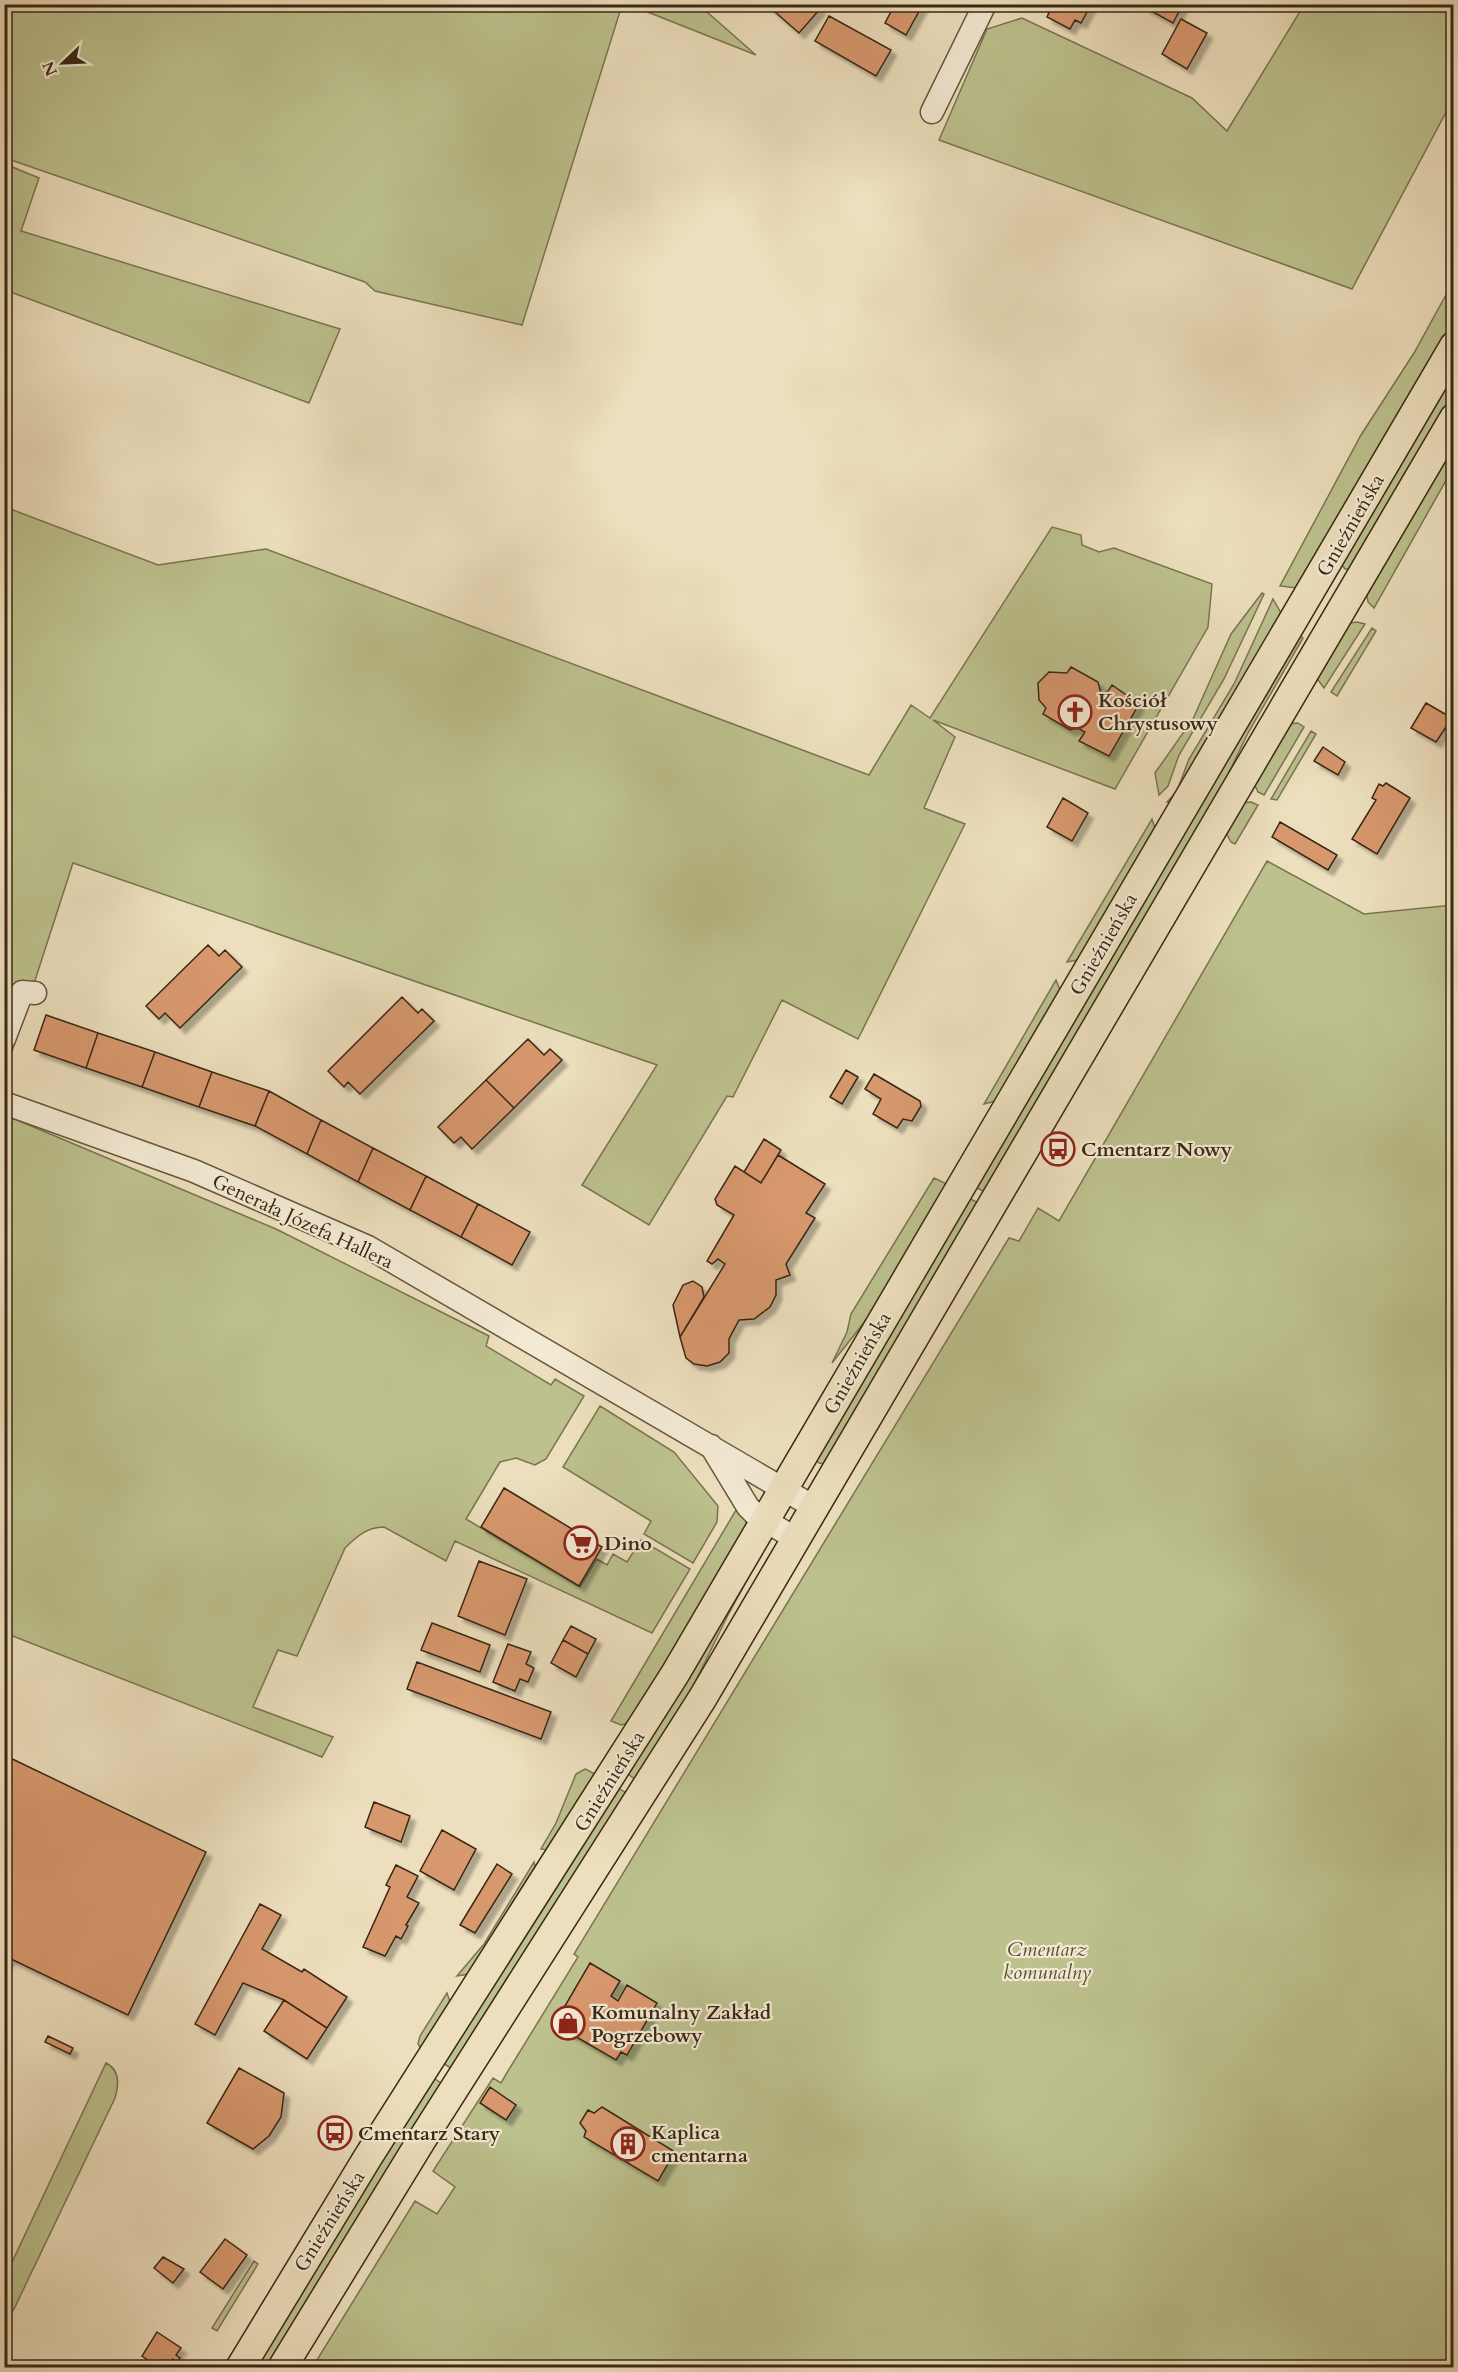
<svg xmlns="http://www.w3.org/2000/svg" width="1458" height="2372" viewBox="0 0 1458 2372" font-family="Cardo,serif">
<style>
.green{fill:#bcc18e;stroke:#7a7450;stroke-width:1.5}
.building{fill:#d8986e;stroke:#392813;stroke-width:1.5;filter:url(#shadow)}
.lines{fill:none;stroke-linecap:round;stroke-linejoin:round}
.minor-casing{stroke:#66563e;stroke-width:25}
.major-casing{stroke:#392813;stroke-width:31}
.minor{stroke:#f3ead4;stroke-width:22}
.major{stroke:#eddfbd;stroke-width:28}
.labels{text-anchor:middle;stroke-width:4.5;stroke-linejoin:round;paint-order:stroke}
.street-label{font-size:20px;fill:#392813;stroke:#f3ead4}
.poi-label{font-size:20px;font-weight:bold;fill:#392813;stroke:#f3ead4;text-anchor:start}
.park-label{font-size:20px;font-style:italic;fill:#5a4e32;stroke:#f3ead4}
</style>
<defs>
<filter id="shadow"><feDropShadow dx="5.5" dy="5.5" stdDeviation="1.5" flood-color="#0004"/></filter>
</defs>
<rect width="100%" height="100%" fill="#eddfbd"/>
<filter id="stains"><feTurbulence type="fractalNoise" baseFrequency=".00333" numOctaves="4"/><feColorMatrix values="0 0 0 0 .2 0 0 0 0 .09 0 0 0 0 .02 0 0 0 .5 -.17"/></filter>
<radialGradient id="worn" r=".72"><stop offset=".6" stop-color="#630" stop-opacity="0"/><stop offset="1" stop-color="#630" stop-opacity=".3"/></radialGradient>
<path class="green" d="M 4,5 L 622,4 L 622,5 L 522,325 L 375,291 L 365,282 L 5,158 Z
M 630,5 L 699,5 L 756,55 Z
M 1304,5 L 1453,5 L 1453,99 L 1352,289 L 939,140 L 987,29 L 1022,18 L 1192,98 L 1227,131 Z
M 5,164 L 39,178 L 21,231 L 340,329 L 309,403 L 5,290 Z
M 1453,282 L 1453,323 L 1326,545 L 1297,588 L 1280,586 L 1361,435 L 1414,353 Z
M 1453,365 L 1453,395 L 1355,566 L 1351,569 L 1345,569 L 1342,565 Z
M 1453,440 L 1453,468 L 1374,608 L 1368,602 L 1366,591 Z
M 5,507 L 158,565 L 266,549 L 869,775 L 911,705 L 930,718 L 1052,527 L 1081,535 L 1082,545 L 1099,552 L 1114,548 L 1212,584 L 1208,627 L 1115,789 L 933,720 L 955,737 L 924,808 L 965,824 L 858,1039 L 782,1000 L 733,1097 L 727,1096 L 649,1225 L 582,1185 L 657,1065 L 73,863 L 5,1073 Z
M 1262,593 L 1264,594 L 1224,679 L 1179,755 L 1168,786 L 1159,795 L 1155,773 L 1193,719 L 1231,634 Z
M 1273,599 L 1281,613 L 1171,802 L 1167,802 L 1177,791 L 1189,759 L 1234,684 Z
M 1357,622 L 1365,624 L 1324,688 L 1315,676 L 1350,623 Z
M 1372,628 L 1376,631 L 1337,696 L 1331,692 Z
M 1299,634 L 1303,638 L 1248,733 L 1220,791 L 986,1193 L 974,1186 Z
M 1298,723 L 1304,727 L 1264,795 L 1258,792 L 1253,781 L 1286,724 Z
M 1311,731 L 1316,734 L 1277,800 L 1271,799 Z
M 1251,802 L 1258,805 L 1235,844 L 1231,842 L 1226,833 L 1240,803 Z
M 1152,819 L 1155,828 L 1078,960 L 1067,962 Z
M 1267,861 L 1364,914 L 1453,905 L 1453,2367 L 312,2368 L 415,2201 L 437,2214 L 455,2187 L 433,2171 L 493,2078 L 501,2083 L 508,2071 L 578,1957 L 574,1954 L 1009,1238 L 1019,1241 L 1038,1208 L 1059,1221 Z
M 1056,980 L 1060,990 L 999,1100 L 984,1104 Z
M 5,1115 L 276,1229 L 489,1336 L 486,1346 L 551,1385 L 555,1379 L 584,1396 L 546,1459 L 535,1465 L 516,1458 L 500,1462 L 466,1519 L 580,1587 L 597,1559 L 607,1565 L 613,1554 L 627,1562 L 641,1540 L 690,1569 L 652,1633 L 455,1541 L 446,1561 L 384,1527 C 367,1527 356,1537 345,1548 L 297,1656 L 278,1650 L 253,1707 L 333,1737 L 322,1757 L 5,1633 Z
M 934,1178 L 949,1185 L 881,1301 L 832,1363 L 847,1332 L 851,1314 Z
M 967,1197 L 980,1204 L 824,1464 L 819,1463 L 815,1459 Z
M 600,1406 L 674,1452 L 718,1506 L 717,1522 L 693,1563 L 644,1534 L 651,1521 L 563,1467 Z
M 739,1505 L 745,1516 L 747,1527 L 631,1722 L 621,1725 L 611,1721 Z
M 768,1542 L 728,1615 L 679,1715 L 638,1781 L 626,1773 Z
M 585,1769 L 599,1776 L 547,1850 L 541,1849 L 556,1823 L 576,1774 Z
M 617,1787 L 629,1795 L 454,2070 L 441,2062 Z
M 534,1862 L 536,1871 L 469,1974 L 457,1976 L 484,1944 Z
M 447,1993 L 450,2002 L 421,2049 L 418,2044 L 420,2036 Z
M 106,2063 C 120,2070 119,2085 115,2098 L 14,2309 L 5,2321 L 5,2277 Z
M 432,2077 L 444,2085 L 269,2367 L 252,2368 Z
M 254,2261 L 258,2264 L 217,2331 L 212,2328 Z"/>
<path class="building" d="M 766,4 L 814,4 L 820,9 L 799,33 Z
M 895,4 L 923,4 L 906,35 L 885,23 Z
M 1053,4 L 1090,4 L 1091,5 L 1081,23 L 1075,20 L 1070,29 L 1047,17 Z
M 1146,4 L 1183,4 L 1173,23 L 1144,7 Z
M 829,16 L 891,50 L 876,76 L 815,41 Z
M 1181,19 L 1207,33 L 1187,69 L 1162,54 Z
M 1071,667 L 1098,682 L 1101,694 L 1108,691 L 1112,685 L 1139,704 L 1109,756 L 1079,741 L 1085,732 L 1078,728 L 1070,730 L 1043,714 L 1046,708 L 1039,700 L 1038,683 L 1049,672 L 1067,673 Z
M 1426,703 L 1452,718 L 1436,742 L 1411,728 Z
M 1323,747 L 1345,762 L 1338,775 L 1314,761 Z
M 1386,783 L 1410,798 L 1377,854 L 1352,839 L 1376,800 L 1372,798 L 1379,784 L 1383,786 Z
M 1063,798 L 1088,813 L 1072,841 L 1047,827 Z
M 1280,822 L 1337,855 L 1328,870 L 1272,837 Z
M 208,945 L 219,956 L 225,950 L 242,967 L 180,1028 L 165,1013 L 159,1019 L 146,1006 Z
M 402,997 L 418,1013 L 422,1009 L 434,1021 L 360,1094 L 348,1082 L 344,1087 L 328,1071 Z
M 46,1015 L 98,1033 L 86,1068 L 34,1050 Z
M 98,1033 L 155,1052 L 142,1087 L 86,1068 Z
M 528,1039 L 544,1055 L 550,1049 L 562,1060 L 514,1108 L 486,1080 Z
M 155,1052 L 212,1072 L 199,1107 L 142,1087 Z
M 846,1070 L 858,1077 L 842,1104 L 830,1097 Z
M 212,1072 L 269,1091 L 255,1126 L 199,1107 Z
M 874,1074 L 920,1101 L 921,1106 L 912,1121 L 903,1119 L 897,1128 L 873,1114 L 881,1099 L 865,1089 Z
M 486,1080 L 514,1108 L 472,1149 L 461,1137 L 454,1143 L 438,1127 Z
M 269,1091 L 321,1120 L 307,1154 L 255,1126 Z
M 321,1120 L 373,1148 L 358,1182 L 307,1154 Z
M 764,1139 L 781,1150 L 761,1183 L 744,1172 Z
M 373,1148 L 426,1176 L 410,1210 L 358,1182 Z
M 778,1155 L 825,1184 L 806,1213 L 815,1218 L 786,1264 L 790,1275 L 776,1280 L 776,1295 L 770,1307 L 754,1319 L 739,1320 L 729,1339 L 729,1353 L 720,1362 L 707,1366 L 694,1364 L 686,1358 L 680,1337 L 725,1264 L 718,1259 L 712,1264 L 707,1261 L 734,1215 L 717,1205 L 715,1199 L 735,1166 L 761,1183 Z
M 426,1176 L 478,1204 L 461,1237 L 410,1210 Z
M 478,1204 L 530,1232 L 512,1265 L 461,1237 Z
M 693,1281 L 702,1287 L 704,1297 L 680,1337 L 673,1305 L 683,1285 Z
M 504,1488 L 602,1547 L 579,1586 L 481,1527 Z
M 479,1561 L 527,1579 L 505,1635 L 458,1616 Z
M 432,1623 L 490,1645 L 480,1672 L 421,1650 Z
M 571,1626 L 596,1639 L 588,1654 L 563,1640 Z
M 563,1640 L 588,1654 L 576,1677 L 551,1663 Z
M 508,1644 L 531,1652 L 526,1664 L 534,1668 L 528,1682 L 520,1679 L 515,1691 L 493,1682 Z
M 417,1662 L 551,1712 L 541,1739 L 407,1689 Z
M 4,1755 L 206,1852 L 128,2015 L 9,1958 L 4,1967 Z
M 374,1802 L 410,1816 L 401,1842 L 365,1827 Z
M 442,1830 L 476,1849 L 454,1890 L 420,1871 Z
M 497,1864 L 512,1874 L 475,1933 L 460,1925 Z
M 396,1865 L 418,1876 L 407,1897 L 419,1903 L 406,1925 L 408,1926 L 401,1939 L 396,1936 L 385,1956 L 363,1947 L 390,1887 L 386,1885 Z
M 260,1904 L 281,1915 L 262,1949 L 302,1972 L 304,1969 L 347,1997 L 327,2028 L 284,2000 L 243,1983 L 215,2035 L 195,2024 Z
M 590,1963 L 620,1981 L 611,1996 L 618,2001 L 627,1985 L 657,2003 L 627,2055 L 621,2052 L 616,2060 L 554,2024 L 560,2025 L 566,2014 L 562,2011 Z
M 284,2000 L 327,2028 L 307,2059 L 264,2031 Z
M 48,2036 L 73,2048 L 70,2054 L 45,2042 Z
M 239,2068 L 284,2093 L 281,2117 L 269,2136 L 253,2149 L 207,2123 Z
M 490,2087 L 516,2105 L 506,2120 L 480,2103 Z
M 602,2107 L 675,2152 L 658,2181 L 584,2137 L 586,2131 L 580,2123 L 588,2110 L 594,2113 Z
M 225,2239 L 247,2255 L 223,2289 L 200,2272 Z
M 163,2257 L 184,2269 L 173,2283 L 154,2268 Z
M 157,2332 L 181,2348 L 176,2355 L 180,2358 L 177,2362 L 173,2359 L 170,2364 L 164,2360 L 159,2368 L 142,2356 Z"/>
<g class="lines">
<defs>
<path id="minor" d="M 932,112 L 985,4
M 4,1039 L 22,992 L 35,993
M 4,1103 L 194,1171 L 368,1247 L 814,1507
M 711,1446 L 748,1507 L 755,1514 L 796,1539"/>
<path id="major" d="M 240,2368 L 368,2157 L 675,1674 L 1454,346
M 282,2368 L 421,2141 L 702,1699 L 1454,418"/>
</defs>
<use href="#minor" class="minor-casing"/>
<use href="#major" class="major-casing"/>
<use href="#minor" class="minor"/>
<use href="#major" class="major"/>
</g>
<defs>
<symbol id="church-ring" viewBox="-11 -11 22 22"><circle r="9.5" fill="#f3ead4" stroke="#8f2418" stroke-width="1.5"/><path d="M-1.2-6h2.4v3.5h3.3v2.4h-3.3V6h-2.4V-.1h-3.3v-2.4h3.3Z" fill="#8f2418"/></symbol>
<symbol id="bus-ring" viewBox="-11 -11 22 22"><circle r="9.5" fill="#f3ead4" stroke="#8f2418" stroke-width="1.5"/><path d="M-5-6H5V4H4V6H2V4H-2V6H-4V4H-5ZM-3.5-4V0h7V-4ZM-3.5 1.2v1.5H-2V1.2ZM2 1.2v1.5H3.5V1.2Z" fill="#8f2418"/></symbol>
<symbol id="supermarket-ring" viewBox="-11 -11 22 22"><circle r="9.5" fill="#f3ead4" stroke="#8f2418" stroke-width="1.5"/><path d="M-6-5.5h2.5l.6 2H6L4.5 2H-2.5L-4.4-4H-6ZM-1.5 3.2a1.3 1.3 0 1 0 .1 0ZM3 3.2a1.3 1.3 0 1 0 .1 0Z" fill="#8f2418"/></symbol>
<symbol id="shop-ring" viewBox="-11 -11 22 22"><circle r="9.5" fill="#f3ead4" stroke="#8f2418" stroke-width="1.5"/><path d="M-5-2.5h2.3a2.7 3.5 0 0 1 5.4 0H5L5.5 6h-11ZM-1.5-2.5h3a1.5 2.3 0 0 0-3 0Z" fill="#8f2418"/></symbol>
<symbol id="building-ring" viewBox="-11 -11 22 22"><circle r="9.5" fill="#f3ead4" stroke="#8f2418" stroke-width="1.5"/><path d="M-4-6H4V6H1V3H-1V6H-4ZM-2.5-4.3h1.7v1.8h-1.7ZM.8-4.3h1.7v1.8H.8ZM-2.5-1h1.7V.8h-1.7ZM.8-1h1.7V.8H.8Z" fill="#8f2418"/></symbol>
</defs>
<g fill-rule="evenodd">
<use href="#church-ring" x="1056" y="693" width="38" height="38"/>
<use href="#bus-ring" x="1039" y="1130" width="38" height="38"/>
<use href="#supermarket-ring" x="562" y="1524" width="38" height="38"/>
<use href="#shop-ring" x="549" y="2004" width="38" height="38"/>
<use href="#bus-ring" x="316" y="2114" width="38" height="38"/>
<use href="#building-ring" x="609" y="2125" width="38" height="38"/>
</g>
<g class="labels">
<g class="street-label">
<text transform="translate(1350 525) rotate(-60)" y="7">Gnieźnieńska</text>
<text transform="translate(1103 944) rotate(-60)" y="7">Gnieźnieńska</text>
<text transform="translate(303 1221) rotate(25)" y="7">Generała Józefa Hallera</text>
<text transform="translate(857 1363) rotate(-60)" y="7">Gnieźnieńska</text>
<text transform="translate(609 1781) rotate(-58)" y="7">Gnieźnieńska</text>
<text transform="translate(329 2221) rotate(-58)" y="7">Gnieźnieńska</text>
</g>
<g class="poi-label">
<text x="1098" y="707">Kościół<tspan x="1098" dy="23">Chrystusowy</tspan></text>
<text x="1081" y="1156">Cmentarz Nowy</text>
<text x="604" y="1550">Dino</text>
<text x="591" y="2019">Komunalny Zakład<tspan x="591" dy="23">Pogrzebowy</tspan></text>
<text x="651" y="2139">Kaplica<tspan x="651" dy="23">cmentarna</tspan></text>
<text x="358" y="2140">Cmentarz Stary</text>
</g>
<g class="park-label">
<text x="1047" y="1956">Cmentarz<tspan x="1047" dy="23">komunalny</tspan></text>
</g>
</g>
<rect width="1458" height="2372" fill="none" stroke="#eddfbd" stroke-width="24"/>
<rect x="6" y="6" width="1446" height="2360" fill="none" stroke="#392813" stroke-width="3"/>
<rect x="12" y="12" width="1434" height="2348" fill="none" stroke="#392813" stroke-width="1.5"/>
<g transform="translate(63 63) rotate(247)" stroke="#f3ead4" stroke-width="4.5" paint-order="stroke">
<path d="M0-4.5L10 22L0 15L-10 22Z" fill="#392813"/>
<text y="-9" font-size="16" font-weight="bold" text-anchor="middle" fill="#392813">N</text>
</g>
<rect width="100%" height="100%" filter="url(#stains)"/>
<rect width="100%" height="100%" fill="url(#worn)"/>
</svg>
